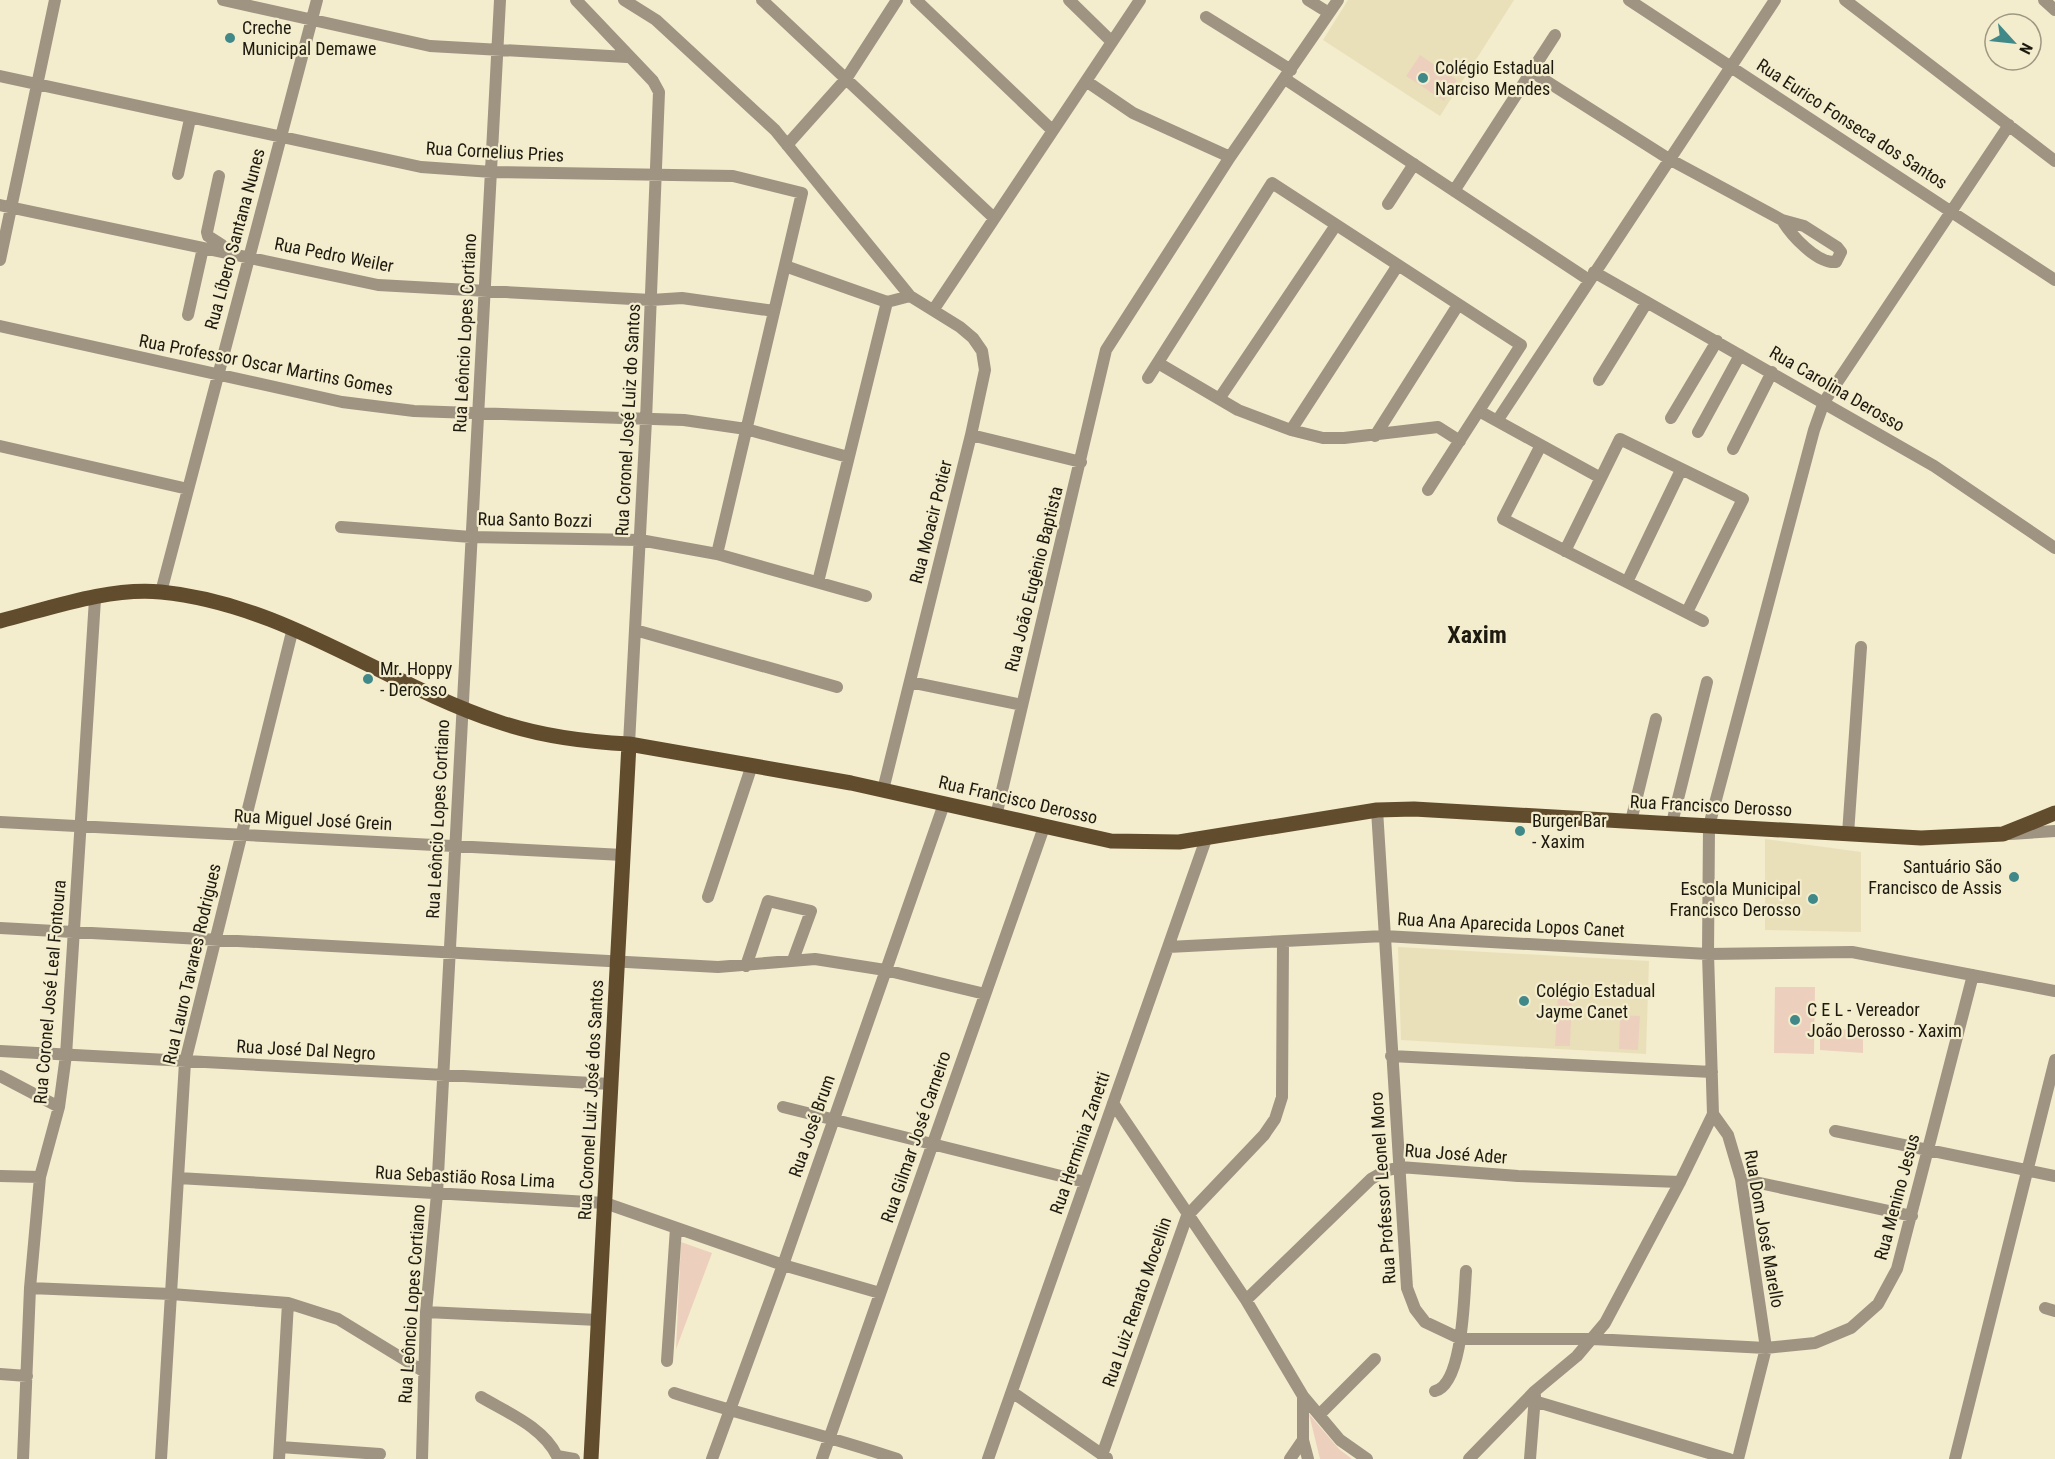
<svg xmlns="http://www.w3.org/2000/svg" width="2055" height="1459" viewBox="0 0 2055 1459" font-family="'Roboto Condensed',sans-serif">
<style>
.built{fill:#e9e0ba}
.green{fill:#ecd0bd}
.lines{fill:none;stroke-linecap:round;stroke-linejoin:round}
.minor{stroke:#9f9382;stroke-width:12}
.major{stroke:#614c2d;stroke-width:15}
.poi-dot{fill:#418989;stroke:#f3eccd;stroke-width:2}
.labels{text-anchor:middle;stroke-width:4.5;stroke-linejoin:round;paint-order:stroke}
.poi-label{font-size:18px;fill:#1d1a0f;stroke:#f3eccd;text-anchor:start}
.street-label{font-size:18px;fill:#1d1a0f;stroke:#f3eccd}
.district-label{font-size:24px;font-weight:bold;fill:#1d1a0f;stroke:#f3eccd}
</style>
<rect width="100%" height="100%" fill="#f3eccd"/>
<path class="built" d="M 1348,0 L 1514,0 L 1440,116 L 1323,40 Z
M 1765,839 L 1861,852 L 1861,932 L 1765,930 Z
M 1398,947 L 1649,961 L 1646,1054 L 1401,1040 Z"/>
<path class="green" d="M 1420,55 L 1457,80 L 1444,101 L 1406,76 Z
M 1775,987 L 1815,987 L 1814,1054 L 1774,1053 Z
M 1558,994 L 1572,995 L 1570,1046 L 1555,1046 Z
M 1620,1015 L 1640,1016 L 1638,1050 L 1619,1049 Z
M 1820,1027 L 1863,1031 L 1863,1053 L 1820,1050 Z
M 681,1242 L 712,1253 L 676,1349 Z
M 1309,1414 L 1339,1449 L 1352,1459 L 1320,1459 Z"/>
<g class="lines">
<path class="minor" d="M 223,0 L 430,46 L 627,57
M 576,0 L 653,81 L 659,92 L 646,420 L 629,744
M 624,0 L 656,20 L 775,130 L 910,296 L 960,327 L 973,338 L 982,351 L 985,370 L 971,435 L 883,790
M 762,0 L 994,218
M 916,0 L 1052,130
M 1069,0 L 1112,42
M 1308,0 L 1329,13
M 1629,0 L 2055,280
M 1845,0 L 2055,161
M 2044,0 L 2055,10
M 1206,17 L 1291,70
M 1532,72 L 1669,159 L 1782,220 L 1804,226 L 1837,247 L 1841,252 L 1836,262 C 1817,264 1791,235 1782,220
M 0,76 L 421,167 L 492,172 L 733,176 L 802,193 L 717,554
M 1285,79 L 1589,280
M 1086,81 L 1133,113 L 1230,157
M 787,145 L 846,79 L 897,0
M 178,174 L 190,119
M 219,176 L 207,232 L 208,236 L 222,245 L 225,252
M 1454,191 L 1555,35
M 1388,204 L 1414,164
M 0,205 L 378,285 L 651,300 L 682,298 L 774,311
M 0,260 L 55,0
M 785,266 L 887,302 L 910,296
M 1594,272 L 1934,466 L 2055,548
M 934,309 L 1140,0
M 188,315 L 203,248
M 0,326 L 342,402 L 414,411 L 684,420 L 746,429 L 848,457
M 1158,363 L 1238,410 L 1291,430 L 1323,438 L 1344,438 L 1438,427 L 1460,441
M 1148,378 L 1272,183 L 1521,345 L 1428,490
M 1599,380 L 1647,302
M 1219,399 L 1336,225
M 1479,411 L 1599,477
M 1671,418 L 1717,341
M 1497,421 L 1775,0
M 1291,430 L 1398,265
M 1698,432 L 1740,355
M 971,435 L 1081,462
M 1375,436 L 1458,305
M 0,446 L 188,489
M 1540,447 L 1503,519 L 1703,621
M 1733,449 L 1772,372
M 341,527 L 471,537 L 640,540 L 717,554 L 866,596
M 1565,551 L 1620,439 L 1743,499 L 1687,612
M 818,582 L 887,302
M 1627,582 L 1681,470
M 161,592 L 317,0
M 635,630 L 837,687
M 910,682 L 1022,705
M 1377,810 L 1407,1288 L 1415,1309 L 1425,1322 L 1461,1339 L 1593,1339 L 1766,1348 L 1815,1343 L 1851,1328 L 1878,1304 L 1897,1269 L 1973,975
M 996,816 L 1106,350 L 1230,157 L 1338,0
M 1631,821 L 1656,719
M 0,822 L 623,855
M 1672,823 L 1707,682
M 1848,834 L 1861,647
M 2010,834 L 2055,831
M 708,897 L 752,765
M 0,928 L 718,967 L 815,959 L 885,970 L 985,994
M 1168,947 L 1384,936 L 1708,954 L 1852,952 L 2055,991
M 746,966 L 768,901 L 811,911 L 793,960
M 0,1051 L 611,1084
M 1391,1056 L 1712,1072
M 0,1076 L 59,1107
M 1113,1103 L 1246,1300 L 1303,1396 L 1303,1440 L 1308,1459
M 783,1107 L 1085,1182
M 1835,1131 L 2055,1176
M 0,1176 L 40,1177
M 178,1178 L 605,1203 L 783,1265 L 880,1293
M 1741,1179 L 1912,1216
M 30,1288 L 171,1294 L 288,1303 L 338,1319 L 423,1371
M 1246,1300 L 1371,1179 L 1385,1171 L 1400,1167 L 1518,1176 L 1680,1182
M 2045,1308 L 2055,1311
M 426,1312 L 598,1320
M 667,1361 L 676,1228
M 0,1374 L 27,1376
M 1435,1391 C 1463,1384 1464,1297 1466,1271
M 1012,1392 L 1107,1458
M 674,1393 C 748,1417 824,1434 897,1459
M 1303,1396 L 1340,1440 L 1367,1459
M 481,1397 C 508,1413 543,1427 557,1456 L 574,1459
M 1534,1401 L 1729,1459
M 1320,1414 L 1375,1359
M 280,1447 L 380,1454
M 1102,1455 L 1187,1216 L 1264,1135 L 1275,1119 L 1282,1097 L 1283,942
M 23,1459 L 30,1288 L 40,1177 L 59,1107 L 66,1055 L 95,599
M 161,1459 L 185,1062 L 293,628
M 279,1459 L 288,1303
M 422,1459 L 426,1312 L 437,1194 L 500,0
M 712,1459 L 783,1265 L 944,804
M 822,1459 L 1044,827
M 988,1459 L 1206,839
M 1290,1459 L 1303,1440
M 1469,1459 L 1535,1391 L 1577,1356 L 1605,1323 L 1680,1182 L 1713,1114
M 1530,1459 L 1535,1396
M 1738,1459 L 1766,1348 L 1741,1179 L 1728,1135 L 1713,1114 L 1708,954 L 1709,826 L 1814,430 L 1824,402 L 2009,125
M 1955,1459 L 2055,1060"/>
<path class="major" d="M 0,621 C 51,608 108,587 161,592 C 285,604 384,684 499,722 C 540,736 586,742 629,744 L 851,783 L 1111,841 L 1179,842 L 1377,810 L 1414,809 L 1921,838 L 2003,834 L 2055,813
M 591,1459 L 629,744"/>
</g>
<g class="poi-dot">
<circle cx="230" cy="38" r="6"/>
<circle cx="1423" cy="78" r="6"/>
<circle cx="368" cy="679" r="6"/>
<circle cx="1520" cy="831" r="6"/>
<circle cx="2014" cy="877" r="6"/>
<circle cx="1813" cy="899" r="6"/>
<circle cx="1524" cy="1001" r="6"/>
<circle cx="1795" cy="1020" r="6"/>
</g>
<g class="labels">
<g class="poi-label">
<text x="242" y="34">Creche<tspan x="242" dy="21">Municipal Demawe</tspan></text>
<text x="1435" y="74">Colégio Estadual<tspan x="1435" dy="21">Narciso Mendes</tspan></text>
<text x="380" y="675">Mr. Hoppy<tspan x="380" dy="21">- Derosso</tspan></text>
<text x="1532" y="827">Burger Bar<tspan x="1532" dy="21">- Xaxim</tspan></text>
<text x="2002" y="873" text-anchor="end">Santuário São<tspan x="2002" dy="21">Francisco de Assis</tspan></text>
<text x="1801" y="895" text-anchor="end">Escola Municipal<tspan x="1801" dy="21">Francisco Derosso</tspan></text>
<text x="1536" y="997">Colégio Estadual<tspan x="1536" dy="21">Jayme Canet</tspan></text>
<text x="1807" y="1016">C E L - Vereador<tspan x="1807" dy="21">João Derosso - Xaxim</tspan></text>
</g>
<g class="street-label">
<text transform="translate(1852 124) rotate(33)" y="6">Rua Eurico Fonseca dos Santos</text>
<text transform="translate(495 152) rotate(3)" y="6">Rua Cornelius Pries</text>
<text transform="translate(235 239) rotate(-75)" y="6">Rua Líbero Santana Nunes</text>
<text transform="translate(334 255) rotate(11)" y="6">Rua Pedro Weiler</text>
<text transform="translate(465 333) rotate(-87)" y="6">Rua Leôncio Lopes Cortiano</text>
<text transform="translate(266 365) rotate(11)" y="6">Rua Professor Oscar Martins Gomes</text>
<text transform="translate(1837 389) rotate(30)" y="6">Rua Carolina Derosso</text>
<text transform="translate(628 420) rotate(-87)" y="6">Rua Coronel José Luiz do Santos</text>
<text transform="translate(535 520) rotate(1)" y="6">Rua Santo Bozzi</text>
<text transform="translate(931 522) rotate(-76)" y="6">Rua Moacir Potier</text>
<text transform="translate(1034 579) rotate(-76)" y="6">Rua João Eugênio Baptista</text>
<text transform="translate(1018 800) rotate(13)" y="6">Rua Francisco Derosso</text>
<text transform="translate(1711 806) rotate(3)" y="6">Rua Francisco Derosso</text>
<text transform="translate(438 819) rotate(-87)" y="6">Rua Leôncio Lopes Cortiano</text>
<text transform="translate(313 820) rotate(3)" y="6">Rua Miguel José Grein</text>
<text transform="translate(1511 925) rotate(3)" y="6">Rua Ana Aparecida Lopos Canet</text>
<text transform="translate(192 964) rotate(-77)" y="6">Rua Lauro Tavares Rodrigues</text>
<text transform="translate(50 992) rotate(-85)" y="6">Rua Coronel José Leal Fontoura</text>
<text transform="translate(306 1050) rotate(3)" y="6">Rua José Dal Negro</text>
<text transform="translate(591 1100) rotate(-87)" y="6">Rua Coronel Luiz José dos Santos</text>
<text transform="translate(812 1126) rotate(-71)" y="6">Rua José Brum</text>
<text transform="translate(916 1137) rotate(-71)" y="6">Rua Gilmar José Carneiro</text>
<text transform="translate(1080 1143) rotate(-71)" y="6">Rua Herminia Zanetti</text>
<text transform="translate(1456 1154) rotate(4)" y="6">Rua José Ader</text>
<text transform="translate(465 1177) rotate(3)" y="6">Rua Sebastião Rosa Lima</text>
<text transform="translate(1383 1188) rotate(-94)" y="6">Rua Professor Leonel Moro</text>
<text transform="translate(1897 1197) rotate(-75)" y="6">Rua Menino Jesus</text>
<text transform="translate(1764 1229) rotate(80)" y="6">Rua Dom José Marello</text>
<text transform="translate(1137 1302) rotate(-71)" y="6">Rua Luiz Renato Mocellin</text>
<text transform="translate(412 1304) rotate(-86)" y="6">Rua Leôncio Lopes Cortiano</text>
</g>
<g class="district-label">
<text x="1477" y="643">Xaxim</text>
</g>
</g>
<g transform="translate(2013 42) rotate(117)"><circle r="28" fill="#f3eccd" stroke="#9d9881" stroke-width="1.5"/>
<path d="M0-4.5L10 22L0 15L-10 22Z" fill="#418989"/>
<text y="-9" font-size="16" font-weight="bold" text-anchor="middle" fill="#1d1a0f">N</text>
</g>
</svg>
